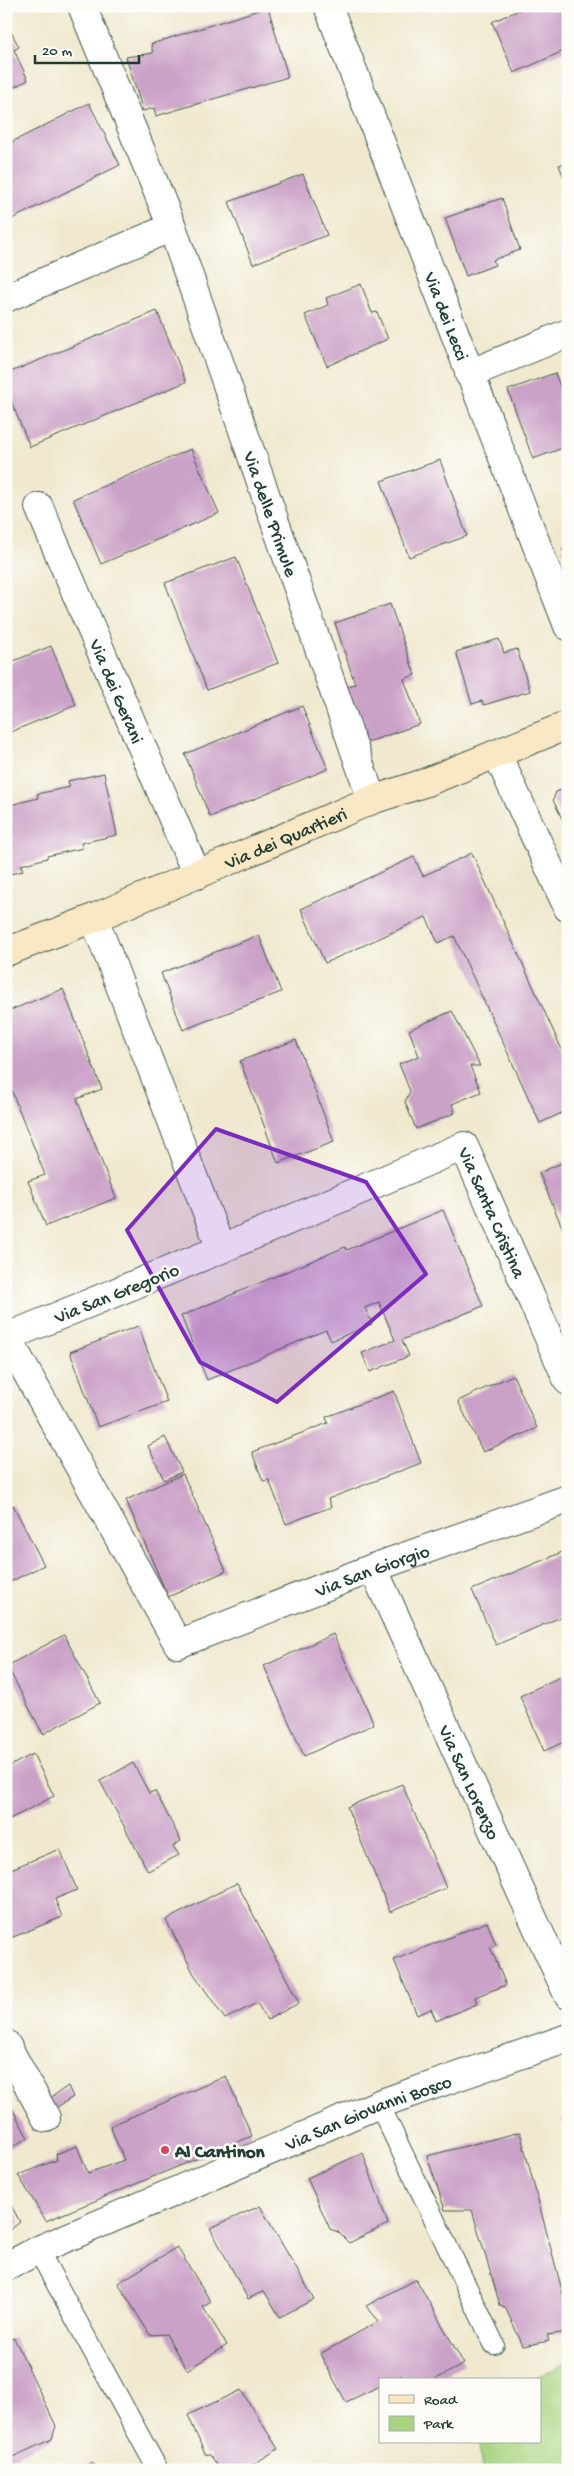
<svg xmlns="http://www.w3.org/2000/svg" width="574" height="2476" viewBox="0 0 574 2476" font-family="'Gochi Hand',sans-serif">
<style>
.green{fill:#a9d582;stroke:#64895b}
.building{fill:#cba2c7}
.lines{fill:none;stroke-linecap:round;stroke-linejoin:round}
.lane-casing{stroke:#3e574b;stroke-width:22}
.street-casing{stroke:#3e574b;stroke-width:30}
.secondary-casing{stroke:#3e574b;stroke-width:30}
.path{stroke:#3e574b;stroke-width:3;stroke-dasharray:4 4;stroke-linecap:butt}
.lane{stroke:#fff;stroke-width:20}
.street{stroke:#fff;stroke-width:28}
.secondary{stroke:#fae7c3;stroke-width:28}
.marked{fill:#7b2cbf;fill-opacity:0.2;stroke:#7b2cbf;stroke-width:4;stroke-linejoin:round}
.poi-dot{fill:#d1495b;stroke:#fdfcf7;stroke-width:2}
.labels{text-anchor:middle;stroke-width:5;stroke-linejoin:round;paint-order:stroke}
.street-label{font-size:19px;fill:#1f3d34;stroke:#fdfcf7}
.poi-label{font-size:19px;font-weight:bold;fill:#1f3d34;stroke:#fdfcf7;text-anchor:start}
</style>
<rect width="100%" height="100%" fill="#fdfcf7"/>
<filter id="ink" filterUnits="userSpaceOnUse"><feTurbulence type="fractalNoise" baseFrequency=".02" numOctaves="2"/><feDisplacementMap in="SourceGraphic" scale="10" xChannelSelector="R" yChannelSelector="G"/><feConvolveMatrix kernelMatrix="1 2 1 2 8 2 1 2 1" color-interpolation-filters="sRGB"/></filter>
<filter id="wash" filterUnits="userSpaceOnUse"><feTurbulence type="fractalNoise" baseFrequency=".0096" numOctaves="4" result="noise"/><feDisplacementMap in="SourceGraphic" scale="20" xChannelSelector="R" yChannelSelector="G"/><feGaussianBlur stdDeviation="1.12" result="paint"/><feColorMatrix in="noise" values="0 0 0 0 0 0 0 0 0 0 0 0 0 0 0 0 0 1.4 0 .05"/><feComposite in="paint" operator="in"/></filter>
<g filter="url(#wash)">
<rect width="100%" height="100%" fill="#f0e9cf"/>
<path class="green" d="M 568,2362 L 568,2470 L 482,2470 L 479,2442 L 540,2442 L 540,2380 L 531,2380 Z"/>
<g id="blocks">
<path class="building" d="M 528,6 L 568,6 L 568,49 L 514,73 L 492,22 Z
M 268,7 L 288,77 L 156,116 L 154,108 L 143,111 L 126,57 L 153,53 L 151,44 Z
M 6,22 L 19,47 L 14,50 L 28,80 L 6,91 Z
M 89,103 L 120,165 L 6,222 L 6,145 Z
M 568,162 L 568,188 L 559,165 Z
M 303,174 L 327,235 L 253,264 L 229,202 Z
M 502,198 L 520,250 L 493,260 L 495,265 L 466,276 L 445,218 Z
M 361,284 L 372,313 L 377,312 L 388,339 L 327,366 L 305,315 L 328,305 L 326,298 Z
M 157,311 L 186,382 L 30,447 L 6,389 L 6,374 Z
M 555,373 L 568,408 L 568,446 L 533,459 L 508,390 Z
M 191,449 L 219,513 L 101,564 L 73,499 Z
M 440,460 L 467,536 L 409,557 L 381,481 Z
M 568,547 L 568,562 L 562,549 Z
M 236,557 L 278,663 L 207,690 L 165,583 Z
M 390,604 L 415,675 L 404,679 L 420,724 L 365,743 L 336,690 L 355,684 L 335,623 Z
M 499,639 L 504,653 L 517,649 L 530,691 L 484,705 L 482,701 L 472,704 L 456,652 Z
M 51,646 L 76,705 L 6,734 L 6,664 Z
M 302,706 L 328,769 L 210,817 L 185,754 Z
M 104,773 L 117,835 L 81,843 L 83,848 L 47,856 L 47,858 L 21,865 L 23,871 L 6,875 L 6,806 L 38,798 L 37,794 L 70,787 L 68,781 Z
M 568,787 L 568,831 L 553,800 L 556,792 Z
M 472,853 L 568,1063 L 568,1110 L 540,1123 L 454,936 L 438,943 L 426,917 L 325,963 L 301,909 L 414,857 L 423,876 Z
M 259,935 L 281,992 L 183,1030 L 161,973 Z
M 63,989 L 102,1089 L 77,1099 L 116,1198 L 46,1226 L 28,1181 L 45,1175 L 6,1077 L 6,1012 Z
M 452,1011 L 480,1066 L 470,1066 L 481,1092 L 452,1104 L 455,1113 L 416,1129 L 405,1102 L 410,1091 L 399,1064 L 419,1056 L 409,1030 Z
M 296,1040 L 334,1142 L 278,1163 L 240,1061 Z
M 568,1160 L 568,1241 L 539,1173 Z
M 443,1210 L 483,1306 L 402,1340 L 409,1356 L 370,1372 L 362,1353 L 395,1340 L 379,1302 L 365,1308 L 372,1324 L 331,1341 L 326,1330 L 207,1380 L 181,1316 L 345,1247 L 347,1250 Z
M 138,1326 L 167,1402 L 98,1427 L 70,1352 Z
M 513,1375 L 537,1428 L 483,1452 L 458,1401 Z
M 394,1391 L 421,1463 L 328,1499 L 331,1507 L 286,1524 L 269,1480 L 263,1481 L 252,1452 L 328,1423 L 326,1417 Z
M 165,1437 L 182,1472 L 164,1480 L 148,1446 Z
M 183,1474 L 226,1571 L 168,1597 L 126,1500 Z
M 13,1505 L 44,1565 L 6,1584 L 6,1508 Z
M 567,1550 L 568,1614 L 496,1645 L 472,1590 Z
M 333,1634 L 374,1724 L 304,1756 L 264,1666 Z
M 64,1635 L 100,1703 L 43,1734 L 7,1666 Z
M 568,1673 L 568,1740 L 544,1751 L 520,1696 Z
M 33,1754 L 54,1796 L 6,1821 L 6,1768 Z
M 133,1763 L 149,1793 L 155,1791 L 181,1841 L 173,1846 L 179,1855 L 148,1871 L 100,1781 Z
M 402,1784 L 446,1888 L 390,1912 L 347,1807 Z
M 60,1849 L 77,1890 L 55,1899 L 62,1917 L 6,1940 L 6,1871 Z
M 237,1883 L 299,2003 L 267,2020 L 257,2003 L 225,2019 L 194,1974 L 166,1920 Z
M 487,1922 L 496,1945 L 490,1947 L 506,1985 L 475,1997 L 477,2004 L 436,2021 L 431,2009 L 417,2015 L 394,1960 Z
M 226,2076 L 252,2136 L 46,2221 L 18,2175 L 57,2160 L 56,2154 L 77,2146 L 88,2173 L 124,2160 L 110,2126 Z
M 68,2086 L 73,2097 L 51,2111 L 44,2102 Z
M 6,2097 L 28,2138 L 6,2150 Z
M 568,2115 L 568,2135 L 567,2135 L 562,2117 Z
M 520,2132 L 568,2313 L 568,2332 L 547,2335 L 549,2341 L 523,2346 L 505,2307 L 500,2305 L 472,2210 L 445,2210 L 427,2156 Z
M 363,2153 L 388,2224 L 349,2243 L 338,2232 L 330,2229 L 307,2178 Z
M 6,2196 L 20,2222 L 6,2233 Z
M 260,2206 L 314,2299 L 280,2317 L 264,2291 L 248,2299 L 210,2228 Z
M 177,2247 L 211,2302 L 203,2307 L 227,2345 L 187,2370 L 166,2334 L 150,2335 L 118,2283 Z
M 416,2279 L 464,2364 L 434,2380 L 407,2380 L 403,2375 L 393,2380 L 380,2380 L 380,2386 L 346,2402 L 320,2354 L 379,2321 L 366,2306 Z
M 14,2338 L 56,2426 L 52,2439 L 6,2460 L 6,2341 Z
M 241,2390 L 278,2449 L 244,2470 L 221,2470 L 210,2455 L 205,2454 L 188,2415 Z
M 92,2462 L 97,2470 L 80,2470 Z"/>
</g>
</g>
<g filter="url(#ink)">
<use href="#blocks" fill-opacity="0" stroke="#3e574b" stroke-width="1"/>
<g class="lines">
<defs>
<path id="lane" d="M 379,2104 L 494,2344
M 38,2250 L 158,2470"/>
<g id="street">
<path id="s1" d="M 82,6 L 172,227 L 372,800"/>
<path id="s2" d="M 328,6 L 568,626"/>
<path d="M 6,298 L 172,227"/>
<path d="M 469,374 L 568,333"/>
<path id="s3" d="M 39,507 L 197,875"/>
<path d="M 497,754 L 568,908"/>
<path id="s4" d="M 94,918 L 221,1249 L 7,1337 L 178,1644 L 373,1568 L 568,1499"/>
<path id="s5" d="M 221,1249 L 464,1146 L 568,1381"/>
<path id="s6" d="M 373,1568 L 568,1995"/>
<path d="M 6,2044 L 46,2118"/>
<path id="s7" d="M 6,2267 L 38,2250 L 379,2104 L 568,2038"/>
</g>
<g id="secondary">
<path id="s8" d="M 6,952 L 94,918 L 372,800 L 424,783 L 568,725"/>
</g>
</defs>
<use href="#lane" class="lane-casing"/>
<use href="#street" class="street-casing"/>
<use href="#secondary" class="secondary-casing"/>
<path class="path" d="M 559,2470 L 568,2466"/>
<use href="#lane" class="lane"/>
<use href="#street" class="street"/>
<use href="#secondary" class="secondary"/>
</g>
</g>
<path class="marked" d="M 216,1129 L 366,1182 L 426,1274 L 277,1402 L 200,1362 L 127,1230 Z"/>
<circle class="poi-dot" cx="165" cy="2150" r="5"/>
<g class="labels">
<g class="street-label">
<text dy="7" stroke="none"><textPath href="#s2" startOffset="332">Via dei Lecci</textPath></text>
<text dy="7" stroke="none"><textPath href="#s1" startOffset="542">Via delle Primule</textPath></text>
<text dy="7" stroke="none"><textPath href="#s3" startOffset="200">Via dei Gerani</textPath></text>
<text dy="7" stroke="none"><textPath href="#s8" startOffset="302">Via dei Quartieri</textPath></text>
<text dy="7" stroke="none"><textPath href="#s5" startOffset="336">Via Santa Cristina</textPath></text>
<text transform="translate(116 1292) rotate(-22)" y="7">Via San Gregorio</text>
<text dy="7" stroke="none"><textPath href="#s4" startOffset="1145">Via San Giorgio</textPath></text>
<text dy="7" stroke="none"><textPath href="#s6" startOffset="235">Via San Lorenzo</textPath></text>
<text dy="7" stroke="none"><textPath href="#s7" startOffset="394">Via San Giovanni Bosco</textPath></text>
</g>
<g class="poi-label">
<text x="175" y="2157">Al Cantinon</text>
</g>
</g>
<rect width="574" height="2476" fill="none" stroke="#fdfcf7" stroke-width="25"/>
<rect x="379" y="2378" width="162" height="65" fill="#fdfcf7" stroke="#a4b0a9"/>
<rect x="389" y="2395" width="25" height="8" fill="#fae7c3" stroke="#a4b0a9"/>
<text x="424" y="2404" font-size="15" fill="#1f3d34">Road</text>
<rect x="389" y="2416" width="25" height="15" fill="#a9d582" stroke="#a4b0a9"/>
<text x="424" y="2428" font-size="15" fill="#1f3d34">Park</text>
<path d="M35 55v8h104v-8" fill="none" stroke="#1f3d34" stroke-width="2.5"/>
<text x="42" y="55" font-size="15" fill="#1f3d34" stroke="#fdfcf7" stroke-width="4" paint-order="stroke">20 m</text>
</svg>
